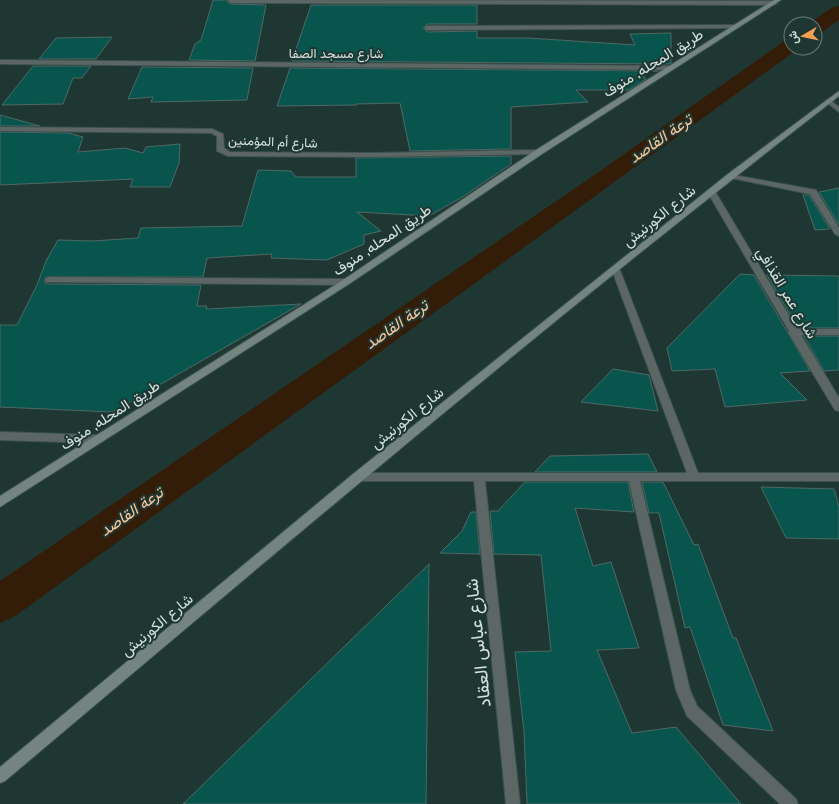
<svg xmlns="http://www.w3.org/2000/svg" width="839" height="804" viewBox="0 0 839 804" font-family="Mulish,Vazirmatn,sans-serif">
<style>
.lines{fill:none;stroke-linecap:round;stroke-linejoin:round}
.canal{fill:#331d09;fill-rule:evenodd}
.building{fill:#08554d;stroke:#506965}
.service-casing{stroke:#3c524f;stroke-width:2}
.minor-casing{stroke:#3c524f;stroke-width:2}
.secondary-casing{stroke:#3c524f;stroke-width:2}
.service{fill:#5c6765;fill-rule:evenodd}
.minor{fill:#5c6765;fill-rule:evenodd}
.secondary{fill:#738481;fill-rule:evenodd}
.labels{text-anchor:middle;stroke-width:4;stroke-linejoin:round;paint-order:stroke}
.far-street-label{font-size:13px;fill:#d4e2df;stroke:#1f3733}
.street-label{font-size:15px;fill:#d4e2df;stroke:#1f3733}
.water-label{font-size:16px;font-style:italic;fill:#ffc799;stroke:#1f3733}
.near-street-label{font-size:18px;fill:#d4e2df;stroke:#1f3733}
</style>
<rect width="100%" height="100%" fill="#1f3733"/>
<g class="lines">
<path class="canal" d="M 839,6 L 839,20 L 822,32 L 815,34 L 815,24 L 808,24 L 833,7 Z
M 791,39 L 791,48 L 799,48 L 798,49 L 14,617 L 0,623 L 0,581 L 593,176 L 784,41 Z"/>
</g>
<path class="building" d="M 213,0 L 228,0 L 228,3 L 231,4 L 266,5 L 255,61 L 189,60 L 195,44 L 201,40 Z
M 311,5 L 477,5 L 477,24 L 427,24 L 423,28 L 427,32 L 477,31 L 477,38 L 528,38 L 635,45 L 630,34 L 671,33 L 671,63 L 669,64 L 292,61 Z
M 112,37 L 96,59 L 39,59 L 56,38 Z
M 33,66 L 91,66 L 82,78 L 73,78 L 63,104 L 2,105 Z
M 142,67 L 253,68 L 247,100 L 151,102 L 153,97 L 128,99 Z
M 290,68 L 658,71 L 639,72 L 646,79 L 629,90 L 576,90 L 588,102 L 511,107 L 511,149 L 410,151 L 400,103 L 356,104 L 356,105 L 277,106 Z
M 0,115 L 40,126 L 0,126 Z
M 0,132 L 68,133 L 83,137 L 78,152 L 125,148 L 143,153 L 146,147 L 180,144 L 179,163 L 170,187 L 130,187 L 133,179 L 0,185 Z
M 511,156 L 511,164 L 464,196 L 429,216 L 357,212 L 381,231 L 364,235 L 364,244 L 327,260 L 271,258 L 272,254 L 207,258 L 203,277 L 46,277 L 44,281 L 46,284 L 201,285 L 197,306 L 207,306 L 206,309 L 301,304 L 112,412 L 0,407 L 0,325 L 17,325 L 37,285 L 46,261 L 58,240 L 92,241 L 138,238 L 141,228 L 242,226 L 258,170 L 291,171 L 296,177 L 356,177 L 356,158 Z
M 839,188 L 839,225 L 819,192 Z
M 803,195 L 809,195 L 830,229 L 815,230 Z
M 740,274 L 754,275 L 810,371 L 780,373 L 807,400 L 725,407 L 715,369 L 672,371 L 667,348 Z
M 767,275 L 839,276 L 839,328 L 798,328 Z
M 804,336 L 839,336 L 839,370 L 824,371 Z
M 613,369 L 649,375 L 658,411 L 581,402 Z
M 648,454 L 657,472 L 535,472 L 550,456 Z
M 525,482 L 628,482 L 634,512 L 575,508 L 593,566 L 611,562 L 639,648 L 597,650 L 632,733 L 676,727 L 741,804 L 527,804 L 524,732 L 515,652 L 551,651 L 541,555 L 494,554 L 490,511 L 498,511 Z
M 642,482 L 663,482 L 694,545 L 698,544 L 733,638 L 736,638 L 773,731 L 723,725 L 690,627 L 685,628 L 659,513 L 649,513 Z
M 761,487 L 834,489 L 839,506 L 839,539 L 786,538 Z
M 471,512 L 476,512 L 480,554 L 440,553 L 462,531 Z
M 429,564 L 426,804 L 183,804 Z"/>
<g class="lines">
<defs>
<path id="service" d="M 0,432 L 98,435 L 102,436 L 103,439 L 102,442 L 98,443 L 0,440 Z"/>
<path id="minor" d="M 229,0 L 774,1 L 777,3 L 774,5 L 231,3 L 229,2 Z
M 736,25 L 739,27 L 738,28 L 427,30 L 424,28 L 427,26 Z
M 0,60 L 672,66 L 675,68 L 672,70 L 0,64 Z
M 826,100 L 830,100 L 839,107 L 839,112 L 826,102 Z
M 0,127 L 212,129 L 223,134 L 224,148 L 230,152 L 372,153 L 539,150 L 543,152 L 539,154 L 372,157 L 228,156 L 217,151 L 217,136 L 211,133 L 0,131 Z
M 728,174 L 816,190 L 839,228 L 839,236 L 835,234 L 810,194 L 731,178 L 727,176 Z
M 709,191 L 715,191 L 716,193 L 797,329 L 839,329 L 839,335 L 801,335 L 839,398 L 839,411 L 835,410 L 788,332 L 789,331 L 708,193 Z
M 616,267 L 620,270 L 698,473 L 839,473 L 839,481 L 640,481 L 690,690 L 697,706 L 796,799 L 798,804 L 780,804 L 687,716 L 676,690 L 629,481 L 485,481 L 520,804 L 506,804 L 474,481 L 357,481 L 353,480 L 352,477 L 353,474 L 357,473 L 687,473 L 612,270 Z
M 49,277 L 346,279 L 350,282 L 346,285 L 46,282 L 45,280 L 46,278 Z"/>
<path id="secondary" d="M 774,0 L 781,0 L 542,154 L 349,284 L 0,507 L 0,496 L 343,280 L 536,150 Z
M 839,91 L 839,96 C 554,316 280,549 5,781 L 0,783 L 0,767 L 353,474 L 728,174 Z"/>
</defs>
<use href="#service" class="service-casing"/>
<use href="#minor" class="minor-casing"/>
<use href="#secondary" class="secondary-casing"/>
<use href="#service" class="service"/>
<use href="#minor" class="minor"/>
<use href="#secondary" class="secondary"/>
</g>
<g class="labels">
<g class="far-street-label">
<text x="336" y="58">شارع مسجد الصفا</text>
<text transform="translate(273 141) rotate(2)" y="5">شارع أم المؤمنين</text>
</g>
<g class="street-label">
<text transform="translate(653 63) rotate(-32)" y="5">طريق المحله, منوف</text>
<text transform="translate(659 216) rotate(-39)" y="5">شارع الكورنيش</text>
<text transform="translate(382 240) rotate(-34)" y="5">طريق المحله, منوف</text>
<text transform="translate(787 293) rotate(59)" y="5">شارع عمر القذافي</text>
<text transform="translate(110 415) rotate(-33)" y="5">طريق المحله, منوف</text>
<text transform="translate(407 418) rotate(-39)" y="5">شارع الكورنيش</text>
<text transform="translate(157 625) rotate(-40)" y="5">شارع الكورنيش</text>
</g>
<g class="water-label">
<text transform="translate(660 138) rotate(-35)" y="6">ترعة القاصد</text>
<text transform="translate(396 324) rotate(-35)" y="6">ترعة القاصد</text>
<text transform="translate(131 511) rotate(-35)" y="6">ترعة القاصد</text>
</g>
<g class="near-street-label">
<text transform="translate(478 643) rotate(-96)" y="6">شارع عباس العقاد</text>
</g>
</g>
<g transform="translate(803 36) rotate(261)"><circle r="19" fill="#1f3733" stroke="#677b78"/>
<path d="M0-3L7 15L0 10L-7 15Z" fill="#f99f4d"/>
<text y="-6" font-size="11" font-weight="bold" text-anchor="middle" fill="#d4e2df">ش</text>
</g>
</svg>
